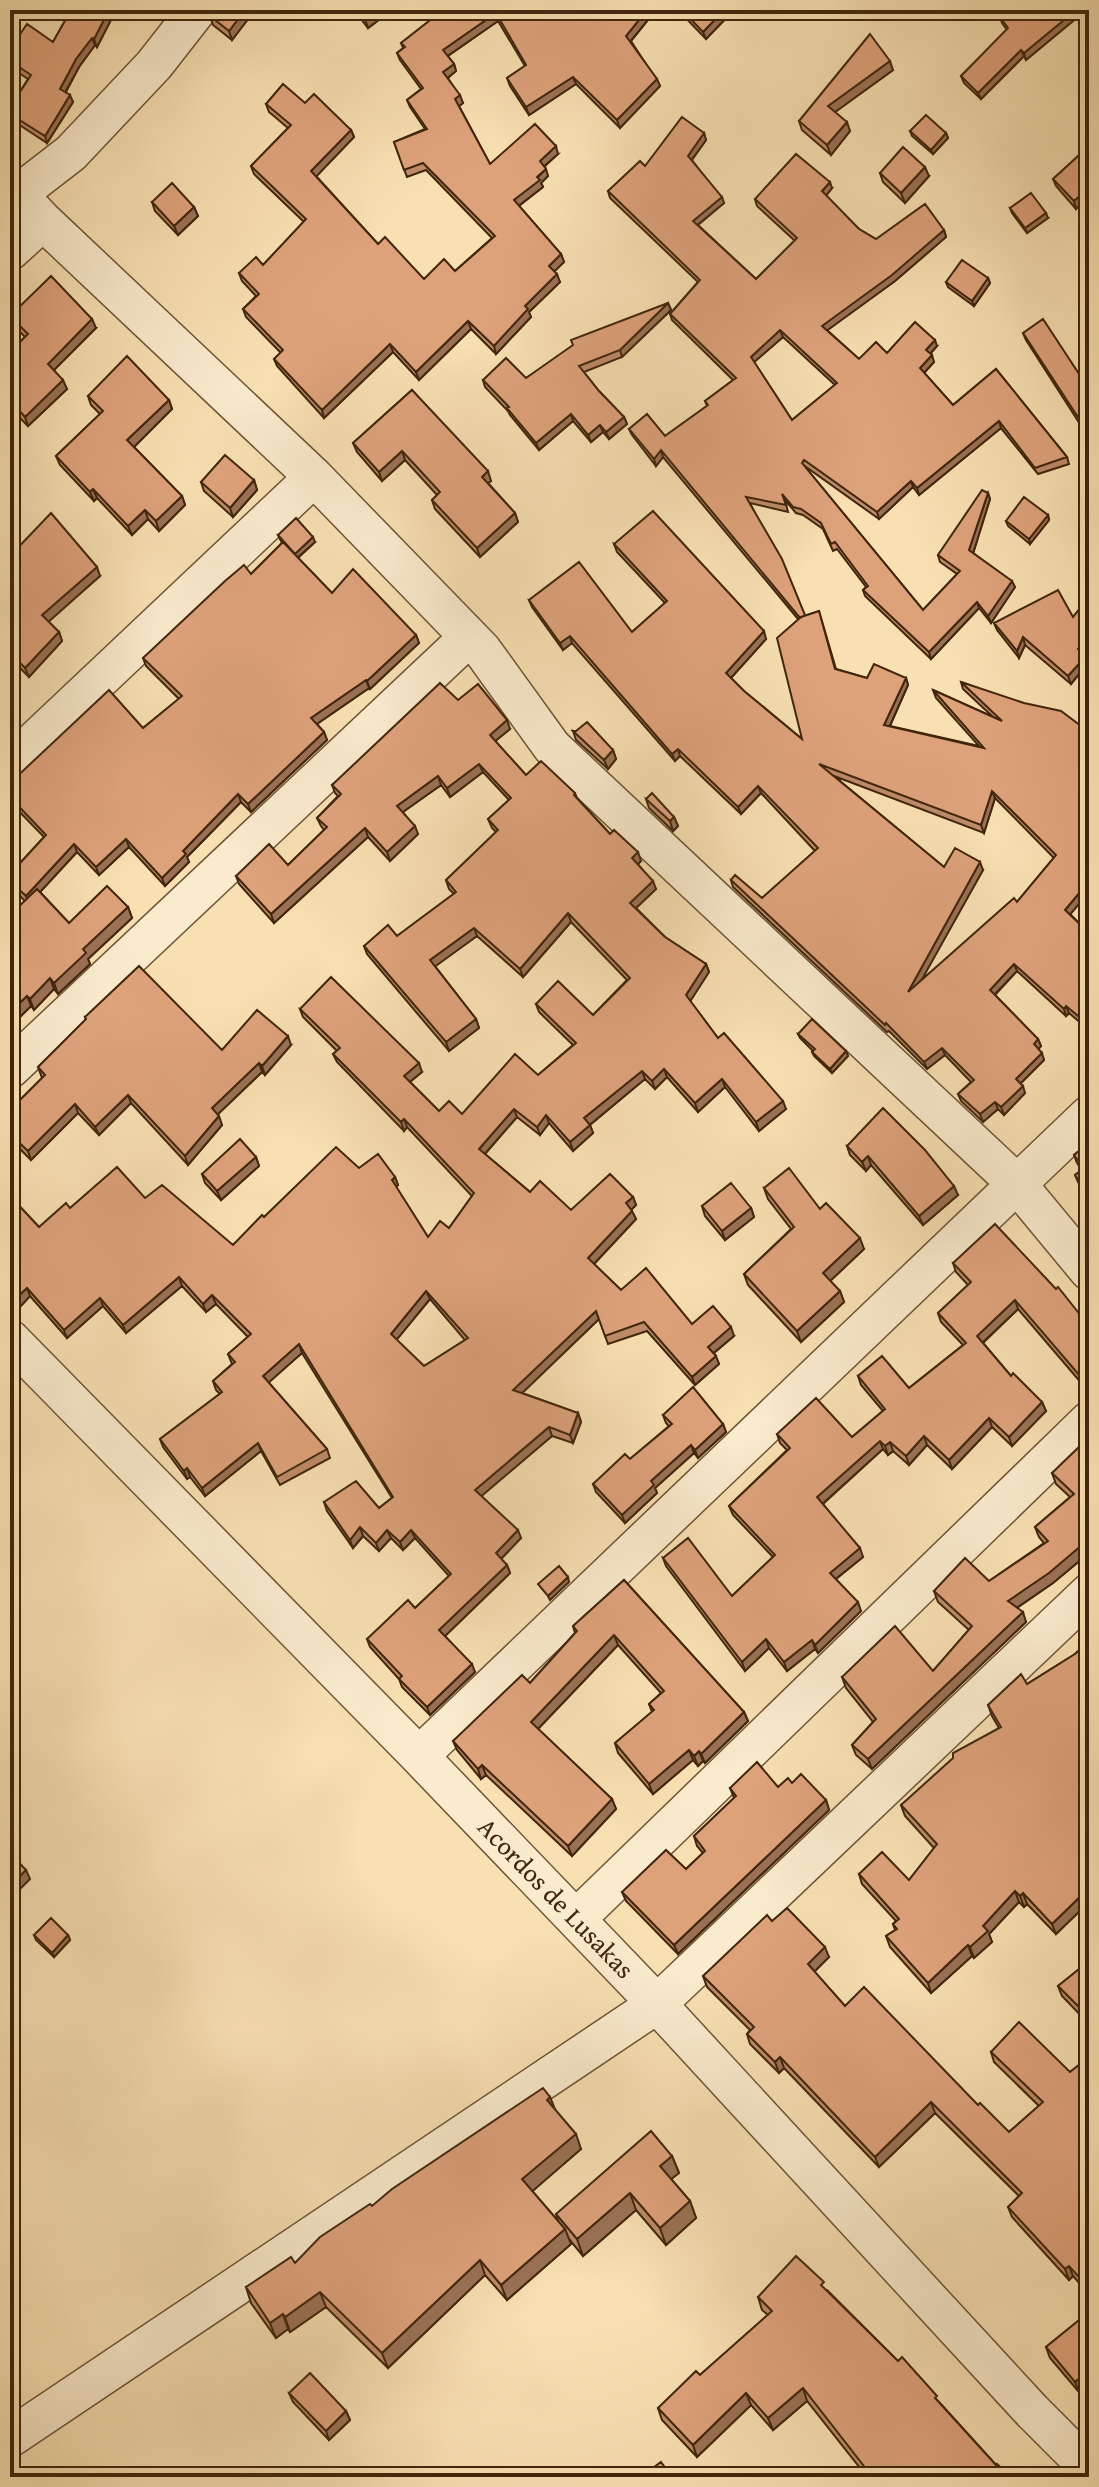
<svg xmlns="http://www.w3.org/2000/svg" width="1099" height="2487" viewBox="0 0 1099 2487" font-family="'Gentium Book Plus',serif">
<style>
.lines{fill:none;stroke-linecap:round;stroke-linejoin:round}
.minor-casing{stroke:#6f5436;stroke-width:41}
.minor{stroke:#faebcd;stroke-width:38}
.wall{fill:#bf8b6a;stroke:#41260d;stroke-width:2;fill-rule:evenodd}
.shaded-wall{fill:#9b7156;stroke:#41260d;stroke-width:2}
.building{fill:#dea27b;stroke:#41260d;stroke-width:2;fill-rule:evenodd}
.labels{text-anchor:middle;stroke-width:6;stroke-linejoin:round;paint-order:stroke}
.street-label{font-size:26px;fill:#41260d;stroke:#faebcd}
</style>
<rect width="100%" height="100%" fill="#f8e0b2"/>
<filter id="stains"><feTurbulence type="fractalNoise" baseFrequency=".0025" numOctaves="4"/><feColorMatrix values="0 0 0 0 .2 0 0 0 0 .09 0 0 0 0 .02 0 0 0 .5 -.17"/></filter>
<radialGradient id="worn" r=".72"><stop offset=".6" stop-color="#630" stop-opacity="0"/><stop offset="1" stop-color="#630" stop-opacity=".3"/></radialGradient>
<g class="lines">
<defs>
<path id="minor" d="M 10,186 L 43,221 L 314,477 L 482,650 L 552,747 L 1017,1184 L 1089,1271
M 18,194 L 71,153 L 154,65 L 197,10
M 10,251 L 43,221
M 10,764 L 314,477
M 10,1069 L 469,637
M 10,1339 L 419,1756 L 657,2004 L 1032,2411 L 1089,2468
M 419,1756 L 1089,1115
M 576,1919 L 1089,1421
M 10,2438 L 657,2004 L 1089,1593"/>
</defs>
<use href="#minor" class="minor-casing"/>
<use href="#minor" class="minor"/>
</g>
<path class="wall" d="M 71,10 L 116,10 L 97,47 L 95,45 L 79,67 L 66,92 L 73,102 L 47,143 L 12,120 L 10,111 L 19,98 L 18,95 L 28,79 L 10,67 L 10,49 L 53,42 Z
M 255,10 L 232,40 L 213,25 L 210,16 Z
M 354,10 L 392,10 L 368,28 Z
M 443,10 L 656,10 L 631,41 L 660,86 L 620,128 L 576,84 L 529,115 L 510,86 L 507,78 L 525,66 L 498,21 L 448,56 L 454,64 L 456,71 L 448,78 L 463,103 L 459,106 L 490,164 L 558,154 L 544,167 L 548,176 L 541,183 L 543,187 L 519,206 L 561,254 L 564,262 L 554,271 L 560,282 L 529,312 L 531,317 L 496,354 L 471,329 L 419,380 L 393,352 L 324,418 L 277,366 L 274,359 L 281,353 L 246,317 L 243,309 L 256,296 L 242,281 L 239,273 L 263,265 L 304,222 L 254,174 L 251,166 L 288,128 L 269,112 L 266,104 L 305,103 L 351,130 L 354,137 L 316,176 L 378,244 L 424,279 L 455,271 L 492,238 L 426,170 L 407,177 L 394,142 L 425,129 L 410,107 L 407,100 L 421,89 L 400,60 L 397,53 L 403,48 L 401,43 Z
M 665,10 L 734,10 L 706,39 L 678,10 L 672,17 Z
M 1089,10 L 1089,20 L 1085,11 L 1026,60 L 1024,56 L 981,99 L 964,83 L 961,76 L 1007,30 L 1002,23 L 1000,17 Z
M 893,70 L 835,112 L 850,131 L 831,155 L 802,130 L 799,121 Z
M 910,131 L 946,133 L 948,138 L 933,154 L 912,136 Z
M 704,133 L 706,140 L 692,160 L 724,203 L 698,225 L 756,279 L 795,241 L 757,206 L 755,199 L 832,188 L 826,196 L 859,229 L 876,239 L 944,230 L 946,237 L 895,281 L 827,330 L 859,359 L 887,353 L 937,346 L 930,354 L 934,362 L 924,373 L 953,405 L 996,369 L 1067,457 L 1069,464 L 1038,474 L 1001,428 L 919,495 L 913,487 L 879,519 L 806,467 L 806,468 L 923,610 L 957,574 L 940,562 L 938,555 L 988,493 L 990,499 L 973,553 L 1015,587 L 991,623 L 979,608 L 931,659 L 865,596 L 863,590 L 866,587 L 837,549 L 833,551 L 823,529 L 803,515 L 796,513 L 785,500 L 788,512 L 750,503 L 805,616 L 819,611 L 836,669 L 867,678 L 906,678 L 908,685 L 890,726 L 979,746 L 936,698 L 933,690 L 993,717 L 963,689 L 961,682 L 1089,732 L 1089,879 L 1085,883 L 1070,914 L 1089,933 L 1089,1030 L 1069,1013 L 1066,1016 L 1017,971 L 995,995 L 1038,1039 L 1041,1046 L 1038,1049 L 1044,1060 L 1020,1084 L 1025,1093 L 1004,1115 L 998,1109 L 983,1122 L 961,1101 L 958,1094 L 971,1082 L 945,1055 L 927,1069 L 889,1031 L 887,1032 L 733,887 L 731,880 L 762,898 L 815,851 L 761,793 L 741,814 L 680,756 L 675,761 L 572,643 L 563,650 L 532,607 L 529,600 L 632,632 L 665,603 L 617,552 L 614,544 L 766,639 L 731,678 L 744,691 L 802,739 L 798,619 L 663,457 L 656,466 L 632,435 L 629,429 L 665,436 L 707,406 L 705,401 L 733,380 L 672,320 L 670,314 L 698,282 L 610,198 L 608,191 L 645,166 ZM 783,337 L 835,385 L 792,420 L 754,362 ZM 834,776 L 984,833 L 995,798 L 1054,858 L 1017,902 L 921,980 L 983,870 L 944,867 Z
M 1089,146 L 1089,202 L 1086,199 L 1076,209 L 1056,186 L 1053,179 Z
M 880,173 L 929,176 L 905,203 L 883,182 Z
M 152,202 L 194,207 L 198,216 L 178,235 L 155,211 Z
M 1010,208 L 1048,218 L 1027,233 L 1012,213 Z
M 988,278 L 990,283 L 974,306 L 948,287 L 946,282 Z
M 668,303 L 671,310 L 622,357 L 584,372 L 599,391 L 624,417 L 627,424 L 609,439 L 603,432 L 591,442 L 573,421 L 539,450 L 510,415 L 508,411 L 485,387 L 483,380 L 526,378 Z
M 10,316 L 96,328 L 54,370 L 67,389 L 28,426 L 20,418 L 11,426 L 10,424 L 10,352 L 25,337 L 13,325 Z
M 1023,333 L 1085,383 L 1089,380 L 1089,438 L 1026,340 Z
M 412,390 L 491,481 L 488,483 L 515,513 L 518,522 L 480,557 L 435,509 L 432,500 L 437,495 L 405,460 L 382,481 L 357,452 L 353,443 Z
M 88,396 L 169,400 L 172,409 L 134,447 L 182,496 L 185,505 L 159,531 L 148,519 L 132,535 L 97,498 L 94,501 L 60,465 L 56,456 L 100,414 L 91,405 Z
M 254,480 L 257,490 L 233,517 L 204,491 L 201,482 Z
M 1048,515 L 1049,520 L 1030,544 L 1008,526 L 1006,521 Z
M 278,535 L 315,542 L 298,558 L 332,593 L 416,635 L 419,643 L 370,689 L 369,688 L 317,724 L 324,732 L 327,740 L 251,812 L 241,802 L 187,857 L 189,862 L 165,886 L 129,847 L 99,875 L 77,852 L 40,892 L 69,923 L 128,907 L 132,918 L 88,959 L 90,964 L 58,994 L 54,989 L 34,1010 L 31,1006 L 10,1027 L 25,901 L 10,886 L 10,874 L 44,837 L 10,802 L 10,783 L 143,728 L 179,699 L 146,666 L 143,658 L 251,574 L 282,543 Z
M 10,556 L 100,576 L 48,621 L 59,632 L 62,641 L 29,677 L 10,658 Z
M 1089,597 L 1089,647 L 1083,654 L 1088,663 L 1071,684 L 1025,645 L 1019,658 L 997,630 L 994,623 L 1073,617 Z
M 458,700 L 510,729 L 495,741 L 526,775 L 575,793 L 577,798 L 610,834 L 641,861 L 638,864 L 656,889 L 636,908 L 665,937 L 706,964 L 709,972 L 690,1001 L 718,1038 L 786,1109 L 759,1131 L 725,1087 L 698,1112 L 667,1077 L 655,1089 L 645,1079 L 590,1125 L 593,1133 L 573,1151 L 549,1123 L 540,1135 L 517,1117 L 485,1154 L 530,1192 L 571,1210 L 633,1197 L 636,1205 L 631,1210 L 636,1219 L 594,1264 L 621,1290 L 692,1324 L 734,1336 L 714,1353 L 719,1364 L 695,1385 L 647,1331 L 608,1344 L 599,1319 L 522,1393 L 578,1413 L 581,1422 L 573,1443 L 552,1436 L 481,1496 L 521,1538 L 501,1559 L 507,1565 L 510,1573 L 445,1636 L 475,1672 L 430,1715 L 402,1687 L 399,1679 L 370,1647 L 367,1639 L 415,1608 L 449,1576 L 415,1538 L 403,1550 L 391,1538 L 379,1551 L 363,1536 L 353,1548 L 327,1511 L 324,1502 L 379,1508 L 392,1498 L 302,1353 L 268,1382 L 327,1449 L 330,1458 L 280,1485 L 261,1451 L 205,1496 L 190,1477 L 187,1479 L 163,1447 L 160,1439 L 220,1394 L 216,1390 L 213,1381 L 232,1364 L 228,1354 L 248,1337 L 216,1304 L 206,1312 L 182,1286 L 126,1333 L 103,1306 L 67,1338 L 30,1296 L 19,1308 L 10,1298 L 10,1196 L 39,1227 L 70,1208 L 145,1198 L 233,1245 L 264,1217 L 359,1168 L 395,1177 L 398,1185 L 396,1187 L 428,1237 L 449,1228 L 472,1196 L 407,1127 L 404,1131 L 337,1062 L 333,1054 L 337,1051 L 303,1017 L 300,1009 L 422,1072 L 410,1082 L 439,1111 L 462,1114 L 538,1075 L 573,1045 L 539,1012 L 536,1004 L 593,1015 L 627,980 L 571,922 L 523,977 L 477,936 L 435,966 L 476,1019 L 479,1028 L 449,1051 L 367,954 L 364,946 L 397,936 L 454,894 L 449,889 L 446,880 L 496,832 L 492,828 L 488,819 L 509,800 L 483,772 L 450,797 L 441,785 L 403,812 L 418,834 L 390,861 L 368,837 L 274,923 L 239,884 L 236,876 L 288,865 L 324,830 L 321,826 L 317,818 L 338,796 L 335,793 L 332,785 ZM 430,1299 L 465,1340 L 424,1366 L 396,1340 Z
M 573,731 L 613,750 L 616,759 L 608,769 L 576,740 Z
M 646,799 L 674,817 L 678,826 L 673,831 L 649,808 Z
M 85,1017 L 222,1050 L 291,1045 L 265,1075 L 262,1072 L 217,1115 L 222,1125 L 188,1165 L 131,1103 L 99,1135 L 78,1113 L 31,1160 L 10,1139 L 10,1110 L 42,1078 L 38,1067 L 86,1020 Z
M 798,1034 L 846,1051 L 848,1056 L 832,1073 L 814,1056 L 812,1052 L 813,1051 L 800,1038 Z
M 1089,1143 L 1089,1199 L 1078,1182 L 1075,1175 L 1082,1170 L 1077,1163 L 1074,1155 Z
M 847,1146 L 958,1195 L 923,1225 L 871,1165 L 866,1171 L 850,1155 Z
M 256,1157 L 259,1166 L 221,1200 L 205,1183 L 202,1174 Z
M 764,1188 L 820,1209 L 864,1249 L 830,1281 L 840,1291 L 844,1302 L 801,1342 L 748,1285 L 744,1274 L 791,1229 L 768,1199 Z
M 702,1206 L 751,1208 L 754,1217 L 725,1240 L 705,1216 Z
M 953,1263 L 1056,1289 L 1089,1392 L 1018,1309 L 983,1343 L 1011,1376 L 1042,1402 L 1046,1411 L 1012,1446 L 992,1427 L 952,1469 L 927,1445 L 909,1465 L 893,1451 L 888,1455 L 883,1449 L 823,1504 L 863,1557 L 836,1579 L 861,1611 L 818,1653 L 815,1649 L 787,1671 L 769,1648 L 745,1671 L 666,1566 L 663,1558 L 732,1596 L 773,1557 L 733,1515 L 729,1506 L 787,1450 L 780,1443 L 777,1434 L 852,1437 L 883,1411 L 861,1385 L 858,1376 L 909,1388 L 963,1345 L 941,1322 L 938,1313 L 968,1285 L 956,1272 Z
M 663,1415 L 723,1424 L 726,1432 L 698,1458 L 694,1453 L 655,1488 L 657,1493 L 625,1523 L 596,1492 L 593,1484 L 630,1459 L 669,1426 L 666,1423 Z
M 1089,1453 L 1089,1553 L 1053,1583 L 1017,1608 L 1026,1622 L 872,1769 L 856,1755 L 852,1745 L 873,1722 L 846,1688 L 842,1677 L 933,1671 L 969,1630 L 938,1602 L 934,1591 L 989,1581 L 1044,1543 L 1039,1537 L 1035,1527 L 1070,1497 L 1056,1484 L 1052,1473 Z
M 624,1580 L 744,1712 L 748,1721 L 705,1763 L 703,1761 L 698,1766 L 693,1760 L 653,1794 L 618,1753 L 615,1743 L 652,1712 L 649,1704 L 661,1693 L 618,1645 L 538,1729 L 612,1799 L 616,1809 L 572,1856 L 486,1775 L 481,1779 L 457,1750 L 453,1741 L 530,1683 L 575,1633 L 573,1626 Z
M 1089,1641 L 1089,1902 L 1056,1934 L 1027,1904 L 1024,1907 L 1019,1902 L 989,1934 L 992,1942 L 974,1958 L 972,1956 L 931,1993 L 890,1947 L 886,1936 L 895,1930 L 893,1924 L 896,1921 L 862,1884 L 859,1874 L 909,1880 L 934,1848 L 905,1816 L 901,1805 L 999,1728 L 992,1716 L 988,1705 L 1027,1684 L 1075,1654 Z
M 792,1783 L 826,1800 L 829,1810 L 678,1954 L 626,1901 L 622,1892 L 686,1869 L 703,1853 L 697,1846 L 694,1836 L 734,1798 L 730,1788 L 778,1787 Z
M 772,1921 L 829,1957 L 814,1972 L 845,2006 L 978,2105 L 1009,2132 L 1039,2106 L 994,2062 L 991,2052 L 1070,2072 L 1089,2057 L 1089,2294 L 1073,2276 L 1069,2280 L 1012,2217 L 1008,2207 L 1019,2196 L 935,2113 L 879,2167 L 784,2068 L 779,2073 L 750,2044 L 747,2034 L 750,2030 L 707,1987 L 703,1976 Z
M 34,1935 L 68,1935 L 70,1940 L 54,1957 L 36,1940 Z
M 1089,1961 L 1089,2024 L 1062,1996 L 1058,1986 Z
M 550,2097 L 555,2110 L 581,2149 L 532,2191 L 558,2221 L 556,2214 L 672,2156 L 679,2173 L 671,2179 L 690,2201 L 696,2218 L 666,2245 L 636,2210 L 583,2256 L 569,2239 L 571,2244 L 507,2300 L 485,2275 L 388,2368 L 326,2307 L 290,2332 L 288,2329 L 276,2338 L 251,2303 L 246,2287 L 295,2263 L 372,2206 Z
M 827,2290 L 940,2403 L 996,2465 L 1011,2477 L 864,2473 L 807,2401 L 773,2430 L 751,2405 L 697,2457 L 662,2420 L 658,2408 L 700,2375 L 768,2315 L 762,2310 L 758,2297 Z
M 1089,2312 L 1089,2384 L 1079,2392 L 1050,2358 L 1046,2347 Z
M 289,2393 L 346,2411 L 350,2420 L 329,2440 L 293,2402 Z"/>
<path class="shaded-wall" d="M 109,10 L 116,10 L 97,47 L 94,39 Z
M 245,10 L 255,10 L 232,40 L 229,31 Z
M 376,10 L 392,10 L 368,28 L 365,19 Z
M 647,10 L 656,10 L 629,43 L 626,36 Z
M 669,10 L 678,10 L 672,17 Z
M 724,10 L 734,10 L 706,39 L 703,32 Z
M 1076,10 L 1085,11 L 1026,60 L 1024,53 Z
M 496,13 L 498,21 L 446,57 L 443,50 Z
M 92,38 L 95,45 L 79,67 L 63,96 L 60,89 L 76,59 Z
M 1021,50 L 1024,56 L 981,99 L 978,93 Z
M 890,61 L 893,70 L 831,115 L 828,106 Z
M 454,64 L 456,71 L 446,79 L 443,72 Z
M 573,77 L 576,84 L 529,115 L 526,107 Z
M 657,79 L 660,86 L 620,128 L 617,120 Z
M 70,95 L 73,102 L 47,143 L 45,136 Z
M 460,95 L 463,103 L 458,107 L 455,99 Z
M 847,122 L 850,131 L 831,155 L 827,145 Z
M 351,130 L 354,137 L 314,179 L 311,171 Z
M 704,133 L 706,140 L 690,162 L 688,156 Z
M 946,133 L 948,138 L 933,154 L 931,150 Z
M 556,146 L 558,154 L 542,168 L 540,161 Z
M 925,167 L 929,176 L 905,203 L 901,193 Z
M 546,169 L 548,176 L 541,183 L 543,187 L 517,207 L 514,200 Z
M 830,182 L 832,188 L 824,198 L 822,191 Z
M 1084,192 L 1086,199 L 1076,209 L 1074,201 Z
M 722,197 L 724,203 L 695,227 L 693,221 Z
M 194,207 L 198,216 L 178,235 L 174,226 Z
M 1046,213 L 1048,218 L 1027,233 L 1025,228 Z
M 944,230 L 946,237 L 895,281 L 825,332 L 822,326 Z
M 561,254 L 564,262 L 552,274 L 549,266 Z
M 557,274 L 560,282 L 529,312 L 531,317 L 496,354 L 494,346 L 525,306 Z
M 988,278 L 990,283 L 974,306 L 972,301 Z
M 668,303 L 671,310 L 622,357 L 620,350 Z
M 92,319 L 96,328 L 51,373 L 48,364 Z
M 468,321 L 471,329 L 419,380 L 416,372 Z
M 780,330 L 783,337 L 753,363 L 751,357 Z
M 935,340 L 937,346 L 928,356 L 926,350 Z
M 390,344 L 393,352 L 324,418 L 322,410 Z
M 932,355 L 934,362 L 922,375 L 920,368 Z
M 63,380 L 67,389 L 28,426 L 25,417 Z
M 169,400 L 172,409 L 131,450 L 127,440 Z
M 17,408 L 20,418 L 11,426 L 10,415 Z
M 571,414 L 573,421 L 539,450 L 536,443 Z
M 624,417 L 627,424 L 609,439 L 606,432 Z
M 999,421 L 1001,428 L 919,495 L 917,488 Z
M 600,425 L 603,432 L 591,442 L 588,435 Z
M 661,450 L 663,457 L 656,466 L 654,459 Z
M 402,451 L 405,460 L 382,481 L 379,472 Z
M 488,471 L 491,481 L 485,486 L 482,477 Z
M 254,480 L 257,490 L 233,517 L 230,508 Z
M 911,481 L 913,487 L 879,519 L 877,512 Z
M 93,489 L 97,498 L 94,501 L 90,492 Z
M 988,493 L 990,499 L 972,557 L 969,550 Z
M 182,496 L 185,505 L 159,531 L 156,521 Z
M 145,510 L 148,519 L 132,535 L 128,526 Z
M 515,513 L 518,522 L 480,557 L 477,548 Z
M 1048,515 L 1049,520 L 1030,544 L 1029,539 Z
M 313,537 L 315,542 L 296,559 L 295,554 Z
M 97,567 L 100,576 L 46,624 L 42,615 Z
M 1012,581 L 1015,587 L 991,623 L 988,616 Z
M 977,602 L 979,608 L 931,659 L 929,652 Z
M 764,631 L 766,639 L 729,680 L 726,673 Z
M 59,632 L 62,641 L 29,677 L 25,668 Z
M 416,635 L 419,643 L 370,689 L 367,681 Z
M 570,636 L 572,643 L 563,650 L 560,643 Z
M 1023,637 L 1025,645 L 1019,658 L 1017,651 Z
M 1089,637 L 1089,647 L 1081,657 L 1078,649 Z
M 1086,656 L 1088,663 L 1071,684 L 1068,676 Z
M 906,678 L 908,685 L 887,732 L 884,725 Z
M 366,680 L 369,688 L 314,726 L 311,718 Z
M 507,720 L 510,729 L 493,743 L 490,735 Z
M 324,732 L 327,740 L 251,812 L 248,804 Z
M 678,749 L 680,756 L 675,761 L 672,754 Z
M 613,750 L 616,759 L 608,769 L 604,760 Z
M 479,764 L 483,772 L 450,797 L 447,788 Z
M 438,776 L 441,785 L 400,814 L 397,806 Z
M 758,786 L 761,793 L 741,814 L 738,807 Z
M 992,791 L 995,798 L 984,833 L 981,825 Z
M 238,794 L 241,802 L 187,857 L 189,862 L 165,886 L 162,878 L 183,851 Z
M 674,817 L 678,826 L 673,831 L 670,821 Z
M 415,826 L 418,834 L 390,861 L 387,852 Z
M 365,828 L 368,837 L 274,923 L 271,914 Z
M 126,839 L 129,847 L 99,875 L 96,867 Z
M 74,844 L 77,852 L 29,904 L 26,896 Z
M 638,852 L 641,861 L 635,866 L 632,858 Z
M 980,862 L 983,870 L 911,999 L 908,992 Z
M 1089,869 L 1089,879 L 1082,886 L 1079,879 Z
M 653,881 L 656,889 L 633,911 L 630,903 Z
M 1086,885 L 1089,892 L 1068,917 L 1065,910 Z
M 128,907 L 132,918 L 88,959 L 90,964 L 58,994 L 54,983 L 83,949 Z
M 568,913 L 571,922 L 523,977 L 520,969 Z
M 474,928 L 477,936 L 433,968 L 430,960 Z
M 706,964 L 709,972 L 689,1003 L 686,995 Z
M 1014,964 L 1017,971 L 992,997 L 990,990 Z
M 50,978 L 54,989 L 34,1010 L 30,999 Z
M 27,996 L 31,1006 L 10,1027 L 10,1012 Z
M 1066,1006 L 1069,1013 L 1066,1016 L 1064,1009 Z
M 476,1019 L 479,1028 L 449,1051 L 446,1042 Z
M 288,1036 L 291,1045 L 265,1075 L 262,1066 Z
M 1038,1039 L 1041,1046 L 1036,1052 L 1034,1044 Z
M 942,1048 L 945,1055 L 927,1069 L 924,1062 Z
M 846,1051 L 848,1056 L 832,1073 L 830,1069 Z
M 1042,1053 L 1044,1060 L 1018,1086 L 1016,1079 Z
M 259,1063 L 262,1072 L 215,1117 L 212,1108 Z
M 419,1063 L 422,1072 L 407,1084 L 404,1076 Z
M 664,1069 L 667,1077 L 655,1089 L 652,1081 Z
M 642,1071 L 645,1079 L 587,1127 L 584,1118 Z
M 722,1079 L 725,1087 L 698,1112 L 695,1103 Z
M 1023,1086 L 1025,1093 L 1004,1115 L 1001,1107 Z
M 128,1095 L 131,1103 L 99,1135 L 95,1127 Z
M 783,1101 L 786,1109 L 759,1131 L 756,1122 Z
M 995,1102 L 998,1109 L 983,1122 L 980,1114 Z
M 75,1104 L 78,1113 L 31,1160 L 28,1151 Z
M 514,1109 L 517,1117 L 482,1157 L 479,1149 Z
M 546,1115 L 549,1123 L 540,1135 L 537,1127 Z
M 219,1116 L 222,1125 L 188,1165 L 185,1156 Z
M 404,1119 L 407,1127 L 404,1131 L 401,1122 Z
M 590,1125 L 593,1133 L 573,1151 L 570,1142 Z
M 868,1156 L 871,1165 L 866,1171 L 862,1162 Z
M 256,1157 L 259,1166 L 221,1200 L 217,1191 Z
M 395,1177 L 398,1185 L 395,1188 L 392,1180 Z
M 954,1186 L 958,1195 L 923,1225 L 919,1216 Z
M 633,1197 L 636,1205 L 629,1212 L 626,1203 Z
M 751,1208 L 754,1217 L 725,1240 L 722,1231 Z
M 632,1211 L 636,1219 L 591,1267 L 588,1258 Z
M 860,1238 L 864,1249 L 827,1284 L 823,1273 Z
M 179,1277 L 182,1286 L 126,1333 L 123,1325 Z
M 27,1288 L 30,1296 L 19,1308 L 15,1299 Z
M 426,1291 L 430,1299 L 394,1343 L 391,1334 Z
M 840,1291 L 844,1302 L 801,1342 L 797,1331 Z
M 212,1295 L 216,1304 L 206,1312 L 203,1304 Z
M 100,1298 L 103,1306 L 67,1338 L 64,1330 Z
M 1015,1300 L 1018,1309 L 980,1345 L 977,1336 Z
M 596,1311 L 599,1319 L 516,1399 L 513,1390 Z
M 731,1327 L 734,1336 L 711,1355 L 708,1347 Z
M 299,1344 L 302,1353 L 266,1385 L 263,1376 Z
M 716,1356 L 719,1364 L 695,1385 L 692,1377 Z
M 1042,1402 L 1046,1411 L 1012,1446 L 1009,1437 Z
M 578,1413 L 581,1422 L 573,1443 L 570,1435 Z
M 989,1418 L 992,1427 L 952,1469 L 949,1460 Z
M 723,1424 L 726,1432 L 698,1458 L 695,1450 Z
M 549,1427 L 552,1436 L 478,1499 L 475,1490 Z
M 924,1436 L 927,1445 L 909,1465 L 906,1456 Z
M 880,1441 L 883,1449 L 820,1506 L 817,1497 Z
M 890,1442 L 893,1451 L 888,1455 L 885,1446 Z
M 258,1443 L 261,1451 L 205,1496 L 202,1488 Z
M 691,1445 L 694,1453 L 655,1488 L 657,1493 L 625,1523 L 622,1515 L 651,1481 Z
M 187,1468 L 190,1477 L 187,1479 L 184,1471 Z
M 360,1527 L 363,1536 L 353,1548 L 350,1540 Z
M 387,1530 L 391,1538 L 379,1551 L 376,1543 Z
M 411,1530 L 415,1538 L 403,1550 L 400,1542 Z
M 518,1530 L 521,1538 L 499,1561 L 496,1553 Z
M 1089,1539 L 1089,1553 L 1053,1583 L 1012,1611 L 1008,1601 Z
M 860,1548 L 863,1557 L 833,1581 L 830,1573 Z
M 507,1565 L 510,1573 L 442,1639 L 439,1630 Z
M 568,1577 L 569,1582 L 550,1600 L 548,1596 Z
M 858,1602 L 861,1611 L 818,1653 L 815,1645 Z
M 1023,1612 L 1026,1622 L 872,1769 L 868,1759 Z
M 614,1635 L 618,1645 L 535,1732 L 531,1722 Z
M 766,1639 L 769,1648 L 745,1671 L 742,1662 Z
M 812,1640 L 815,1649 L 787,1671 L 784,1662 Z
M 472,1664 L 475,1672 L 430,1715 L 427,1707 Z
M 744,1712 L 748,1721 L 705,1763 L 701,1754 Z
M 689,1750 L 693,1760 L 653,1794 L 649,1784 Z
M 699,1751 L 703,1761 L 698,1766 L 694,1756 Z
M 482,1765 L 486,1775 L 481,1779 L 478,1769 Z
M 612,1799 L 616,1809 L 572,1856 L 568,1846 Z
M 826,1800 L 829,1810 L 678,1954 L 674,1945 Z
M 26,1870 L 30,1879 L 10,1899 L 10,1886 Z
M 1089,1888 L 1089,1902 L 1056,1934 L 1052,1924 Z
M 1015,1891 L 1019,1902 L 989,1934 L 992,1942 L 974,1958 L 970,1947 L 983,1926 Z
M 1023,1893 L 1027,1904 L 1024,1907 L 1020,1896 Z
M 68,1935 L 70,1940 L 54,1957 L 52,1953 Z
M 968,1945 L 972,1956 L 931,1993 L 928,1983 Z
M 825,1947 L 829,1957 L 811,1975 L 808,1964 Z
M 780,2057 L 784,2068 L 779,2073 L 775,2062 Z
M 550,2097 L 556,2112 L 547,2100 Z
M 931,2102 L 935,2113 L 879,2167 L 875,2157 Z
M 576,2134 L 581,2149 L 528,2195 L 522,2179 Z
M 672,2156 L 679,2173 L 666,2183 L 660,2166 Z
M 630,2193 L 636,2210 L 583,2256 L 577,2239 Z
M 690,2201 L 696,2218 L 666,2245 L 660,2228 Z
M 565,2229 L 571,2244 L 507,2300 L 501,2285 Z
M 480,2260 L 485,2275 L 388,2368 L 382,2353 Z
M 1069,2266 L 1073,2276 L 1069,2280 L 1065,2269 Z
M 320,2292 L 326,2307 L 290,2332 L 285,2317 Z
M 283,2314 L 288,2329 L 276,2338 L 270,2323 Z
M 1089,2370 L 1089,2384 L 1079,2392 L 1075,2382 Z
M 803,2388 L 807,2401 L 773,2430 L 768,2418 Z
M 746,2393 L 751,2405 L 697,2457 L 693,2445 Z
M 346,2411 L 350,2420 L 329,2440 L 326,2431 Z"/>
<path class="building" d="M 71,10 L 109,10 L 94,39 L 92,38 L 76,59 L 60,89 L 70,95 L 45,136 L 10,114 L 10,111 L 20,97 L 18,95 L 31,75 L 10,61 L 10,49 L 27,24 L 53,42 Z
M 212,10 L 245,10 L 229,31 L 210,16 Z
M 358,10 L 376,10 L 365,19 Z
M 443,10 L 647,10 L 626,36 L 657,79 L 617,120 L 573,77 L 526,107 L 507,78 L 526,65 L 496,13 L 443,50 L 454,64 L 443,72 L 460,95 L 455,99 L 490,164 L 535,124 L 556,146 L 540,161 L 546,169 L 537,177 L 540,180 L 514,200 L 561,254 L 549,266 L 557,274 L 525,306 L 528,309 L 494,346 L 468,321 L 416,372 L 390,344 L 322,410 L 274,359 L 283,350 L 243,309 L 259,294 L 239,273 L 256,257 L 263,265 L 306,219 L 251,166 L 291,125 L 266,104 L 283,84 L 305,103 L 314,94 L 351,130 L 311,171 L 378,244 L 385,237 L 424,279 L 444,259 L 455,271 L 495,236 L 423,163 L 404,170 L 394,142 L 427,129 L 407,100 L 423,88 L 397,53 L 405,47 L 401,43 Z
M 682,10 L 724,10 L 703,32 Z
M 1007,10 L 1076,10 L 1024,53 L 1021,50 L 978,93 L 961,76 L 1008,28 L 1000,17 Z
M 870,34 L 890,61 L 828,106 L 847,122 L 827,145 L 799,121 Z
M 926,115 L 946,133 L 931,150 L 910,131 Z
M 682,117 L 704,133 L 688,156 L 722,197 L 693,221 L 756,279 L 797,238 L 755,199 L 796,154 L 830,182 L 822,191 L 859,229 L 876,239 L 925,204 L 944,230 L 892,275 L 822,326 L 859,359 L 876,342 L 887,353 L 915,322 L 935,340 L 926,350 L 932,355 L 920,368 L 953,405 L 996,369 L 1067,457 L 1035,468 L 999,421 L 917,488 L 911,481 L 877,512 L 804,460 L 802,463 L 923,610 L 960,571 L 938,555 L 982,490 L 988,493 L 969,550 L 1012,581 L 988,616 L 977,602 L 929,652 L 863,590 L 868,586 L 835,542 L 831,544 L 821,523 L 801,509 L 793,507 L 782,494 L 786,505 L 746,497 L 782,559 L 805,615 L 800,618 L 661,450 L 654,459 L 629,429 L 647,414 L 665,436 L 708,405 L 705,401 L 736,378 L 670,314 L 700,280 L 608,191 L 640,161 L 645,166 ZM 780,330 L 837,383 L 792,420 L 751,357 Z
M 1089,146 L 1089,198 L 1084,192 L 1074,201 L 1053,179 Z
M 903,147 L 925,167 L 901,193 L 880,173 Z
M 172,183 L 194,207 L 174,226 L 152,202 Z
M 1031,193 L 1046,213 L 1025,228 L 1010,208 Z
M 962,260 L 988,278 L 972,301 L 946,282 Z
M 51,276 L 92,319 L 48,364 L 63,380 L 25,417 L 17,408 L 10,415 L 10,369 L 14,366 L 10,362 L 10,352 L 28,334 L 10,316 Z
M 668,303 L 620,350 L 579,366 L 599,391 L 624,417 L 606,432 L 600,425 L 588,435 L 571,414 L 536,443 L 507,408 L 509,407 L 483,380 L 506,358 L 526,378 L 573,345 L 571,340 Z
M 1043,319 L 1085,383 L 1089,380 L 1089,434 L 1023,333 Z
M 127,356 L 169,400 L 127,440 L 182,496 L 156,521 L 145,510 L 128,526 L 93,489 L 90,492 L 56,456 L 103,411 L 88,396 Z
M 412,390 L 488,471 L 482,477 L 515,513 L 477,548 L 432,500 L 440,492 L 402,451 L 379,472 L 353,443 Z
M 225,455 L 254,480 L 230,508 L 201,482 Z
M 1024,497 L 1048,515 L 1029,539 L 1006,521 Z
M 653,511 L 764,631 L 726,673 L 744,691 L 802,739 L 777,638 L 801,617 L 819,611 L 835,669 L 867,678 L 874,664 L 906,678 L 884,725 L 984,748 L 933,690 L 1002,721 L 961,682 L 1024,703 L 1061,711 L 1089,732 L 1089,749 L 1086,752 L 1089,754 L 1089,869 L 1079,879 L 1086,885 L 1065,910 L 1089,933 L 1089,1025 L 1066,1006 L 1064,1009 L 1014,964 L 990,990 L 1038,1039 L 1034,1044 L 1042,1053 L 1016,1079 L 1023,1086 L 1001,1107 L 995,1102 L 980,1114 L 958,1094 L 974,1080 L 942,1048 L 924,1062 L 886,1023 L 885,1025 L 731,880 L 735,875 L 762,898 L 818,848 L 758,786 L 738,807 L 678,749 L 672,754 L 570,636 L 560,643 L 529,600 L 579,562 L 632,632 L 667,601 L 614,544 ZM 819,764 L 981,825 L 992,791 L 1056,855 L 1017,902 L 1014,898 L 908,992 L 980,862 L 955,848 L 944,867 Z
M 51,513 L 97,567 L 42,615 L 59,632 L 25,668 L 10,652 L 10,556 Z
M 296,518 L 313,537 L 295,554 L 278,535 Z
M 283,542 L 332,593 L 353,569 L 416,635 L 367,681 L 366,680 L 311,718 L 324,732 L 248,804 L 238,794 L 183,851 L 186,854 L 162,878 L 126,839 L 96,867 L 74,844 L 26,896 L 10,881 L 10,874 L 46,835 L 10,797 L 10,783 L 109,690 L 143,728 L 182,696 L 143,658 L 225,581 L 244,565 L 251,574 Z
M 1058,590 L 1073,617 L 1089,597 L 1089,637 L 1078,649 L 1086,656 L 1068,676 L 1023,637 L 1017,651 L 994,623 Z
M 440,683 L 458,700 L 478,684 L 507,720 L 490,735 L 526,775 L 541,761 L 575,793 L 574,795 L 610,834 L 614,830 L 638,852 L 632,858 L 653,881 L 630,903 L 665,937 L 706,964 L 686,995 L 718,1038 L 724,1033 L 783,1101 L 756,1122 L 722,1079 L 695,1103 L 664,1069 L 652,1081 L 642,1071 L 584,1118 L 590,1125 L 570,1142 L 546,1115 L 537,1127 L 514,1109 L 479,1149 L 530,1192 L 540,1181 L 571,1210 L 610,1174 L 633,1197 L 626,1203 L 632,1211 L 588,1258 L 621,1290 L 646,1268 L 692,1324 L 713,1306 L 731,1327 L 708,1347 L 716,1356 L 692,1377 L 644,1322 L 605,1336 L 596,1311 L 513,1390 L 578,1413 L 570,1435 L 549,1427 L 475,1490 L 518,1530 L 496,1553 L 507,1565 L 439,1630 L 472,1664 L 427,1707 L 399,1679 L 402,1676 L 367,1639 L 408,1600 L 415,1608 L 451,1574 L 411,1530 L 400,1542 L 387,1530 L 376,1543 L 360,1527 L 350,1540 L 324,1502 L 356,1481 L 379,1508 L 393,1497 L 299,1344 L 263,1376 L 327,1449 L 277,1477 L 258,1443 L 202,1488 L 187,1468 L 184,1471 L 160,1439 L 222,1392 L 213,1381 L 235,1362 L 228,1354 L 251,1334 L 212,1295 L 203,1304 L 179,1277 L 123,1325 L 100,1298 L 64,1330 L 27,1288 L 15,1299 L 10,1293 L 10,1196 L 39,1227 L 66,1203 L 70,1208 L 117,1167 L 145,1198 L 162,1185 L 233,1245 L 262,1215 L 264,1217 L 336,1147 L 359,1168 L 378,1154 L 395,1177 L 392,1180 L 428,1237 L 440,1221 L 449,1228 L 474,1193 L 404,1119 L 401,1122 L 333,1054 L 340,1048 L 300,1009 L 331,977 L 419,1063 L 404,1076 L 439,1111 L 449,1101 L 462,1114 L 515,1054 L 538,1075 L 576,1043 L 536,1004 L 558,981 L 593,1015 L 630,978 L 568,913 L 520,969 L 474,928 L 430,960 L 476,1019 L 446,1042 L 364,946 L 388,925 L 397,936 L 456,892 L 446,880 L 498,830 L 488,819 L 511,798 L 479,764 L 447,788 L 438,776 L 397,806 L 415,826 L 387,852 L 365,828 L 271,914 L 236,876 L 269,844 L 288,865 L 327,827 L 317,818 L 341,794 L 332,785 ZM 426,1291 L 468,1338 L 424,1366 L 391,1334 Z
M 587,722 L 613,750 L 604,760 L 573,731 L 576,731 Z
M 652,793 L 674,817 L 670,821 L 646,799 Z
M 107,886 L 128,907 L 83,949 L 86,953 L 54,983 L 50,978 L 30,999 L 27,996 L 10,1012 L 10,915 L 37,889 L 69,923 Z
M 139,966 L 222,1050 L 257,1010 L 288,1036 L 262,1066 L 259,1063 L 212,1108 L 219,1116 L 185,1156 L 128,1095 L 95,1127 L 75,1104 L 28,1151 L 10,1134 L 10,1110 L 45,1075 L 38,1067 L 86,1019 L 85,1017 Z
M 812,1019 L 846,1051 L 830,1069 L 812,1052 L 815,1049 L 798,1034 Z
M 883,1108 L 925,1150 L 954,1186 L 919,1216 L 868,1156 L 862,1162 L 847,1146 Z
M 240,1139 L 256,1157 L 217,1191 L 202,1174 Z
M 1089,1143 L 1089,1195 L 1075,1175 L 1084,1168 L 1074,1155 Z
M 789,1168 L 820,1209 L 826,1203 L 860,1238 L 823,1273 L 840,1291 L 797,1331 L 744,1274 L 794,1227 L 764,1188 Z
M 731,1183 L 751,1208 L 722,1231 L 702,1206 Z
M 995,1224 L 1056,1289 L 1058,1287 L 1089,1326 L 1089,1380 L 1086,1383 L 1015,1300 L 977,1336 L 1011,1376 L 1013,1373 L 1042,1402 L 1009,1437 L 989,1418 L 949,1460 L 924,1436 L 906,1456 L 890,1442 L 885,1446 L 880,1441 L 817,1497 L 860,1548 L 830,1573 L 858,1602 L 815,1645 L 812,1640 L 784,1662 L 766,1639 L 742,1662 L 663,1558 L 688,1538 L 732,1596 L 775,1555 L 729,1506 L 790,1448 L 777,1434 L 816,1398 L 852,1437 L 885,1409 L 858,1376 L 882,1356 L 909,1388 L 966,1343 L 938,1313 L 971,1282 L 953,1263 Z
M 693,1387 L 723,1424 L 695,1450 L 691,1445 L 651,1481 L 654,1485 L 622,1515 L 593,1484 L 625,1454 L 630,1459 L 672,1424 L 663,1415 Z
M 1081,1445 L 1089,1453 L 1089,1539 L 1049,1573 L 1008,1601 L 1023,1612 L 868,1759 L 852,1745 L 876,1719 L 842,1677 L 895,1626 L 933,1671 L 972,1626 L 934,1591 L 965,1558 L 989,1581 L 1048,1541 L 1035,1527 L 1074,1494 L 1052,1473 Z
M 559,1566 L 568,1577 L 548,1596 L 538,1584 Z
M 624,1580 L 744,1712 L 701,1754 L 699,1751 L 694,1756 L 689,1750 L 649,1784 L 615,1743 L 654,1710 L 649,1704 L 664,1691 L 614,1635 L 531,1722 L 612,1799 L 568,1846 L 482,1765 L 478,1769 L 453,1741 L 522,1675 L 530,1683 L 577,1631 L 573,1626 Z
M 1089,1641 L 1089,1888 L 1052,1924 L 1023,1893 L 1020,1896 L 1015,1891 L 983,1926 L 988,1931 L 970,1947 L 968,1945 L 928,1983 L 886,1936 L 897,1929 L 893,1924 L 899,1919 L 859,1874 L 882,1852 L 909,1880 L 937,1844 L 901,1805 L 953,1758 L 953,1753 L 1001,1727 L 988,1705 L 1019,1676 L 1021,1674 L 1027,1684 L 1075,1654 Z
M 757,1762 L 778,1787 L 788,1778 L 792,1783 L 801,1774 L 826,1800 L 674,1945 L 622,1892 L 666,1850 L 686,1869 L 705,1851 L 694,1836 L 736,1796 L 730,1788 Z
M 10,1853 L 26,1870 L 10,1886 Z
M 787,1908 L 825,1947 L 808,1964 L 845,2006 L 864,1987 L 978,2105 L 980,2103 L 1009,2132 L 1043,2102 L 991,2052 L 1019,2022 L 1070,2072 L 1089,2057 L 1089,2288 L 1069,2266 L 1065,2269 L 1008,2207 L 1022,2193 L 931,2102 L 875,2157 L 780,2057 L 775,2062 L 747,2034 L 754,2027 L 703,1976 L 767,1915 L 772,1921 Z
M 51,1918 L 68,1935 L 52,1953 L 34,1935 Z
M 1089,1961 L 1089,2017 L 1058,1986 Z
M 543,2088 L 550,2097 L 547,2100 L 576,2134 L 522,2179 L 565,2229 L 501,2285 L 480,2260 L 382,2353 L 320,2292 L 285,2317 L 283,2314 L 270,2323 L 246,2287 L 291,2257 L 295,2263 L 320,2237 L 370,2204 L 372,2206 L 392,2189 Z
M 651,2131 L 672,2156 L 660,2166 L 690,2201 L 660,2228 L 630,2193 L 577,2239 L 556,2214 Z
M 796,2256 L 824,2282 L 821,2285 L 898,2361 L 902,2357 L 937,2396 L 935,2398 L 996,2465 L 997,2464 L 1011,2477 L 859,2477 L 867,2470 L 803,2388 L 768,2418 L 746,2393 L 693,2445 L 658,2408 L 696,2371 L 700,2375 L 772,2311 L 758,2297 Z
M 1089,2312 L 1089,2370 L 1075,2382 L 1046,2347 Z
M 310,2373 L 346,2411 L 326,2431 L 289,2393 Z
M 661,2462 L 672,2477 L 643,2477 L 642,2476 Z"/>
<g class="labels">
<g class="street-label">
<text transform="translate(556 1898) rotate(46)" y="9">Acordos de Lusakas</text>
</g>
</g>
<rect width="1099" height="2487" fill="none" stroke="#f8e0b2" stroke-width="40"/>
<rect x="12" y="12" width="1075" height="2463" fill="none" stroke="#41260d" stroke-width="4"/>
<rect x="20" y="20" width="1059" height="2447" fill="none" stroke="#41260d" stroke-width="2"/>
<rect width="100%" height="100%" filter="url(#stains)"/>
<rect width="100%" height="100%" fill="url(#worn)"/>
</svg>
